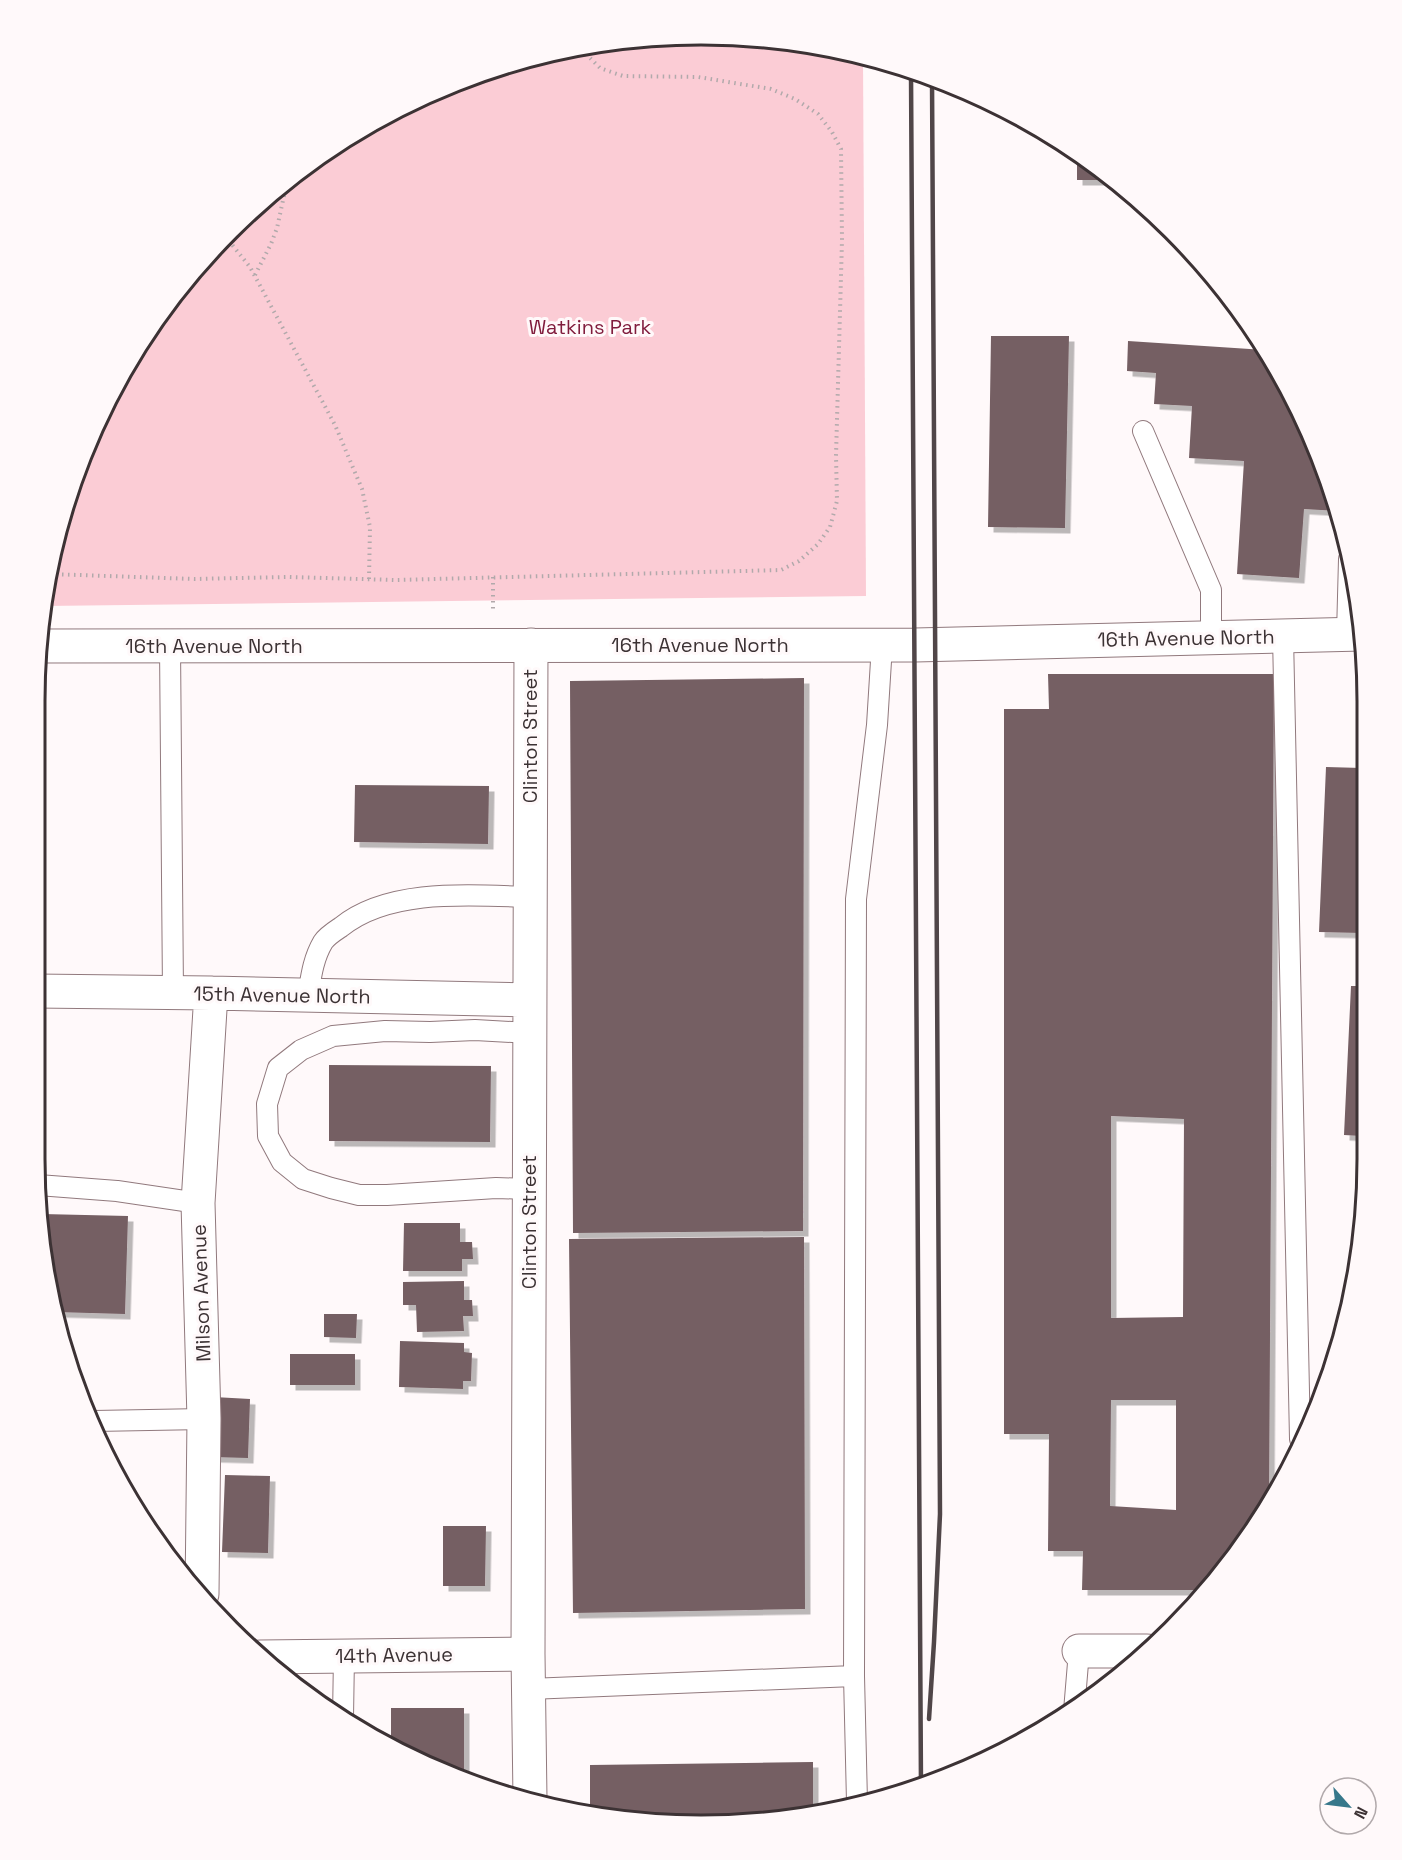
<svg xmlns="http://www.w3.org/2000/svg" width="1402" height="1860" viewBox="0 0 1402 1860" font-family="'Space Grotesk',sans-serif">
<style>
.green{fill:#fbccd5}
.building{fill:#755f63;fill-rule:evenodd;filter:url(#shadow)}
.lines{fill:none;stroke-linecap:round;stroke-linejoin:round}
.lane-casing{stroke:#91797d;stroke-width:22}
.street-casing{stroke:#91797d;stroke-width:35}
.path{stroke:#b1a9ab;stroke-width:4;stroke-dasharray:1.5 4.5;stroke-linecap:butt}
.lane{stroke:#fff;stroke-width:20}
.street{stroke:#fff;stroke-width:33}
.rail{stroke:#504648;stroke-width:4.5}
.labels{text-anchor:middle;stroke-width:6;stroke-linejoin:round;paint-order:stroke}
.park-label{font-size:20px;fill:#801c3d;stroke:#fff9fa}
.street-label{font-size:20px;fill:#3c3234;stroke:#fff9fa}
.rim{fill:none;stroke:#3c3234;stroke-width:3}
</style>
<defs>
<filter id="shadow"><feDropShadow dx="5.5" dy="5.5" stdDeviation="0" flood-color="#0004"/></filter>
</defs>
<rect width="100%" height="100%" fill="#fff9fa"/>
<path class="green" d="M 701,35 L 831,47 L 863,57 L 866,596 L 44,606 L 57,528 L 103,406 L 172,296 L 230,229 L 330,147 L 446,85 L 571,47 Z"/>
<path class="building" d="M 1077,151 L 1112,180 L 1077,180 Z
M 991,336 L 1069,336 L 1065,528 L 988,527 Z
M 1128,341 L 1265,350 L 1332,486 L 1338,511 L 1304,509 L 1299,578 L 1237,574 L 1244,461 L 1189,458 L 1192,406 L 1154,404 L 1156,373 L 1127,371 Z
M 1048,674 L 1274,674 L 1269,1501 L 1255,1529 L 1205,1590 L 1082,1590 L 1083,1551 L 1048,1551 L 1049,1434 L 1004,1434 L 1004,709 L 1049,709 ZM 1111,1116 L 1184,1119 L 1183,1317 L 1111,1318 ZM 1111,1400 L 1176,1400 L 1176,1510 L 1110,1506 Z
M 804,678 L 803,1231 L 573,1233 L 570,681 Z
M 1326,767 L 1362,768 L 1362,933 L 1319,932 Z
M 355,785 L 489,786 L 488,844 L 354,842 Z
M 1351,986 L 1362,986 L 1362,1136 L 1344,1135 Z
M 329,1065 L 491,1066 L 490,1142 L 329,1141 Z
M 42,1214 L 128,1216 L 125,1314 L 55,1312 Z
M 404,1223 L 460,1223 L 460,1242 L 472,1242 L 473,1259 L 462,1259 L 462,1271 L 403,1271 Z
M 804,1237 L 805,1609 L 573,1613 L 569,1239 Z
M 464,1281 L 464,1300 L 472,1300 L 473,1316 L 463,1316 L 464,1331 L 417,1332 L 416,1305 L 403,1305 L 403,1282 Z
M 324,1314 L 357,1314 L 356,1338 L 324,1337 Z
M 400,1341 L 464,1343 L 464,1352 L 472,1353 L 471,1381 L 463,1381 L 463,1389 L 399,1387 Z
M 290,1354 L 355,1354 L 355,1385 L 290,1385 Z
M 214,1397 L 250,1399 L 248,1458 L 212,1457 Z
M 225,1475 L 270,1476 L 268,1553 L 222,1552 Z
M 443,1526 L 486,1526 L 485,1586 L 443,1586 Z
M 391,1708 L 464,1708 L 464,1776 L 406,1757 L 391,1747 Z
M 813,1762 L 813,1810 L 744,1824 L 590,1814 L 590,1765 Z"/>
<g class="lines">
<defs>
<path id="lane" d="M 1143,431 L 1211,590 L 1211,638
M 1347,634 L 1349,559
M 1283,636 L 1300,1439
M 170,646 L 173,992
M 308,995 C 311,977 313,959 323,942 C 327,936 335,931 341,927 C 389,888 470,895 529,897
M 529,1033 L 475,1030 L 430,1032 L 385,1031 L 333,1036 L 301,1050 L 278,1068 L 267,1104 L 268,1136 L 282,1162 L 303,1179 L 331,1188 L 359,1195 L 387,1195 L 496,1188 L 529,1189
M 38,1185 L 117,1191 L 198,1203
M 94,1421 L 204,1419
M 529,1689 L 854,1676
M 1074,1711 L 1079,1651
M 343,1717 L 344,1656
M 857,1802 L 854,1676 L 856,899 L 877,725 L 882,645"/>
<path id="street" d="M 38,646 L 915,645 L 1362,634
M 35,991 L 211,993 L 529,1000
M 202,1594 L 204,1419 L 198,1203 L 211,993
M 1079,1651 L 1147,1651
M 260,1657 L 528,1654
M 530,1799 L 528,1654 L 531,645"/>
</defs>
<use href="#lane" class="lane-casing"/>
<use href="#street" class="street-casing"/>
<path class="path" d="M 545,63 L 545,55
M 225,236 L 250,267 L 335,425 L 362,489 L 370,527 L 369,579
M 255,275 L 271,244 L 277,228 L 287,182
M 50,574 L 194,579 L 289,577 L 396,580 L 781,570 L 799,561 L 818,544 L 830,527 L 837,501 L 836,456 L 842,240 L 841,149 L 832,132 L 818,114 L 795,99 L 771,89 L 698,77 L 623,76 L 600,68 L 579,47
M 493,577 L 493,613"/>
<use href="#lane" class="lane"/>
<use href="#street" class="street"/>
<path class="rail" d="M 911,72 L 921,1787
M 929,1719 L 934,1642 L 940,1514 L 932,78"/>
</g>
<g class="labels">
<g class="park-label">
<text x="590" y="334">Watkins Park</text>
</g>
<g class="street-label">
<text transform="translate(1186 638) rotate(-1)" y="7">16th Avenue North</text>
<text x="700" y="652">16th Avenue North</text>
<text x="214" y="653">16th Avenue North</text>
<text transform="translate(530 736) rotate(-90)" y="7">Clinton Street</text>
<text transform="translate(282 995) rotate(1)" y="7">15th Avenue North</text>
<text transform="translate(529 1222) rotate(-90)" y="7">Clinton Street</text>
<text transform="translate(201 1293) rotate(-92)" y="7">Milson Avenue</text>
<text transform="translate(394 1655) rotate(-1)" y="7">14th Avenue</text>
</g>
</g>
<path d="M0 0H1402V1860H0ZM701 45H701A656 656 0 0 1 1357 701V1159A656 656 0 0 1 701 1815H701A656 656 0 0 1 45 1159V701A656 656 0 0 1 701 45Z" fill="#fff9fa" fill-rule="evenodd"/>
<path class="rim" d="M701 45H701A656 656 0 0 1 1357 701V1159A656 656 0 0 1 701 1815H701A656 656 0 0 1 45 1159V701A656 656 0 0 1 701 45Z"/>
<g transform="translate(1348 1806) rotate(118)"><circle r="28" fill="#fff9fa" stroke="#b1a9ab" stroke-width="1.5"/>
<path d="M0-4.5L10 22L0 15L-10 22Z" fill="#37788b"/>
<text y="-9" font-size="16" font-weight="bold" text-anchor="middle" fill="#3c3234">N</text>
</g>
</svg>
